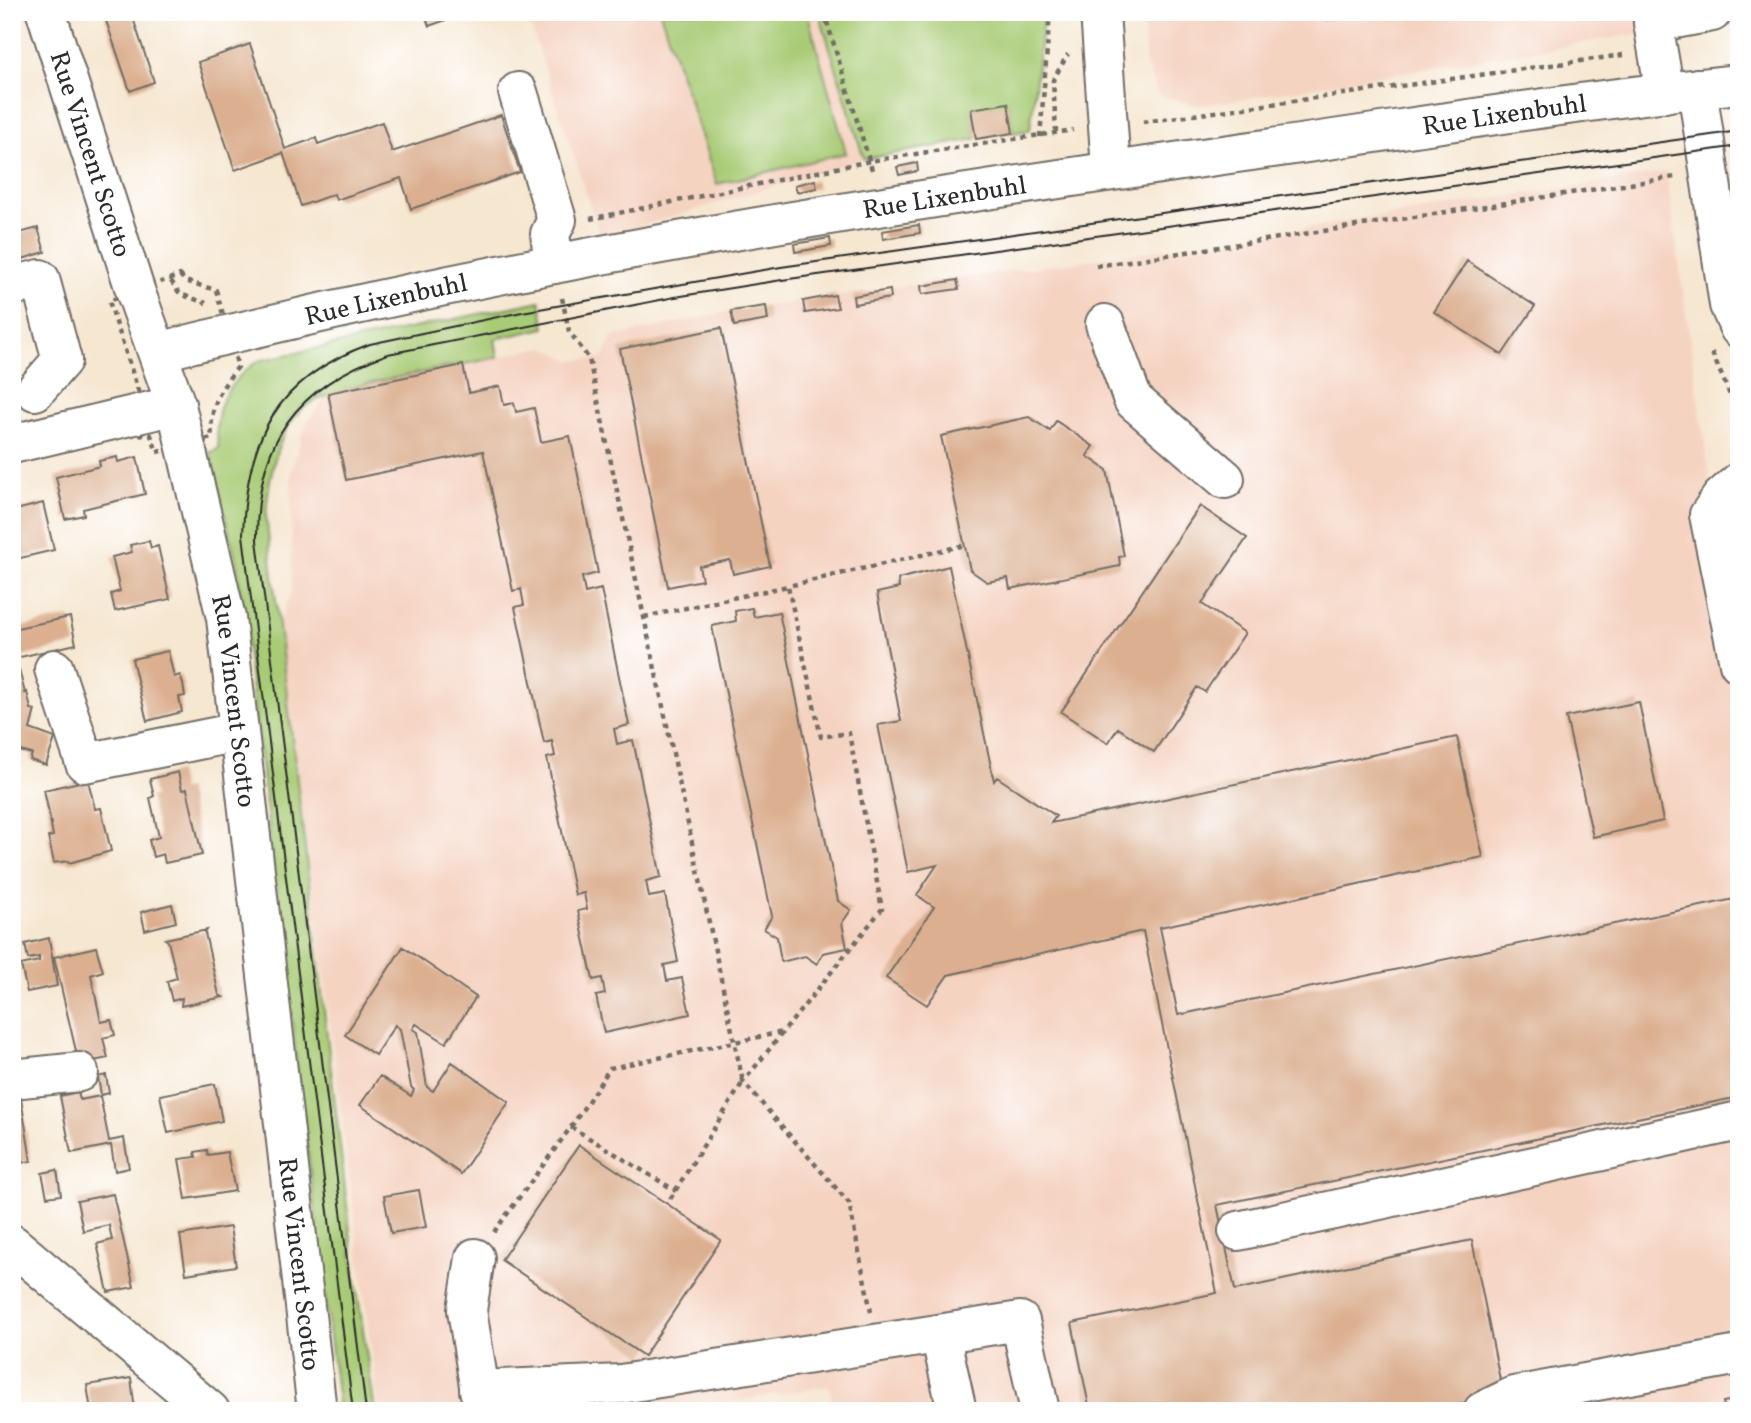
<svg xmlns="http://www.w3.org/2000/svg" width="1751" height="1423" viewBox="0 0 1751 1423" font-family="Vollkorn,serif">
<style>
.built{fill:#f5d3c1}
.green{fill:#a8cb74;stroke:#6a7b50;stroke-width:2}
.building{fill:#dbaf8f}
.lines{fill:none;stroke-linecap:round;stroke-linejoin:round}
.minor-casing{stroke:#726d65;stroke-width:42}
.path{stroke:#726d65;stroke-width:4.5;stroke-dasharray:5 5;stroke-linecap:butt}
.minor{stroke:#fff;stroke-width:38}
.tram{stroke:#2b2b2b;stroke-width:2}
.labels{text-anchor:middle;stroke-width:5;stroke-linejoin:round;paint-order:stroke}
.street-label{font-size:26px;fill:#2b2b2b;stroke:#fff}
</style>
<rect width="100%" height="100%" fill="#fff"/>
<filter id="ink" filterUnits="userSpaceOnUse"><feTurbulence type="fractalNoise" baseFrequency=".0143" numOctaves="2"/><feDisplacementMap in="SourceGraphic" scale="14" xChannelSelector="R" yChannelSelector="G"/><feConvolveMatrix kernelMatrix="1 2 1 2 8 2 1 2 1" color-interpolation-filters="sRGB"/></filter>
<filter id="wash" filterUnits="userSpaceOnUse"><feTurbulence type="fractalNoise" baseFrequency=".00686" numOctaves="4" result="noise"/><feDisplacementMap in="SourceGraphic" scale="28" xChannelSelector="R" yChannelSelector="G"/><feGaussianBlur stdDeviation="1.57" result="paint"/><feColorMatrix in="noise" values="0 0 0 0 0 0 0 0 0 0 0 0 0 0 0 0 0 1.4 0 .05"/><feComposite in="paint" operator="in"/></filter>
<g filter="url(#wash)">
<rect width="100%" height="100%" fill="#f6e7d1"/>
<path class="built" d="M 526,12 L 819,12 L 864,159 L 601,238 Z
M 1144,12 L 1739,12 L 1739,17 L 1200,106 L 1158,95 L 1145,61 Z
M 1666,172 L 1717,529 L 1739,633 L 1739,1411 L 834,1411 L 829,1386 L 673,1411 L 379,1411 L 279,623 L 292,590 L 291,472 L 306,424 L 328,393 L 544,347 L 572,361 L 604,357 L 612,337 L 731,311 L 1236,239 Z"/>
<path class="green" d="M 660,12 L 807,12 L 846,153 L 717,184 Z
M 819,12 L 1044,12 L 1030,130 L 1013,133 L 1008,104 L 972,109 L 976,139 L 864,159 Z
M 540,301 L 545,328 L 495,339 L 498,357 C 457,367 326,385 301,410 C 275,436 268,481 266,516 L 356,1282 L 375,1411 L 339,1411 L 237,565 L 210,452 L 219,449 C 211,410 226,383 258,361 Z"/>
<g id="blocks">
<path class="building" d="M 103,12 L 131,12 L 154,82 L 130,91 Z
M 424,12 L 466,12 L 466,13 L 429,26 Z
M 1315,12 L 1353,12 L 1353,13 L 1328,20 Z
M 250,44 L 285,149 L 316,138 L 318,144 L 382,122 L 392,152 L 501,115 L 520,172 L 411,209 L 401,178 L 336,200 L 334,194 L 301,206 L 283,153 L 235,170 L 198,62 Z
M 1008,103 L 1013,133 L 976,139 L 971,109 Z
M 917,163 L 918,171 L 899,175 L 897,167 Z
M 815,180 L 817,188 L 797,192 L 795,185 Z
M 919,225 L 920,233 L 883,239 L 882,231 Z
M 38,228 L 45,252 L 19,260 L 17,254 L 12,256 L 12,235 Z
M 830,238 L 831,246 L 795,252 L 794,244 Z
M 1467,261 L 1535,306 L 1502,355 L 1434,312 Z
M 957,280 L 959,289 L 922,294 L 921,286 Z
M 890,290 L 891,298 L 854,304 L 853,296 Z
M 835,295 L 838,308 L 805,313 L 803,301 Z
M 766,306 L 768,320 L 734,326 L 731,311 Z
M 721,328 L 770,566 L 733,574 L 730,560 L 699,566 L 702,580 L 668,587 L 620,349 Z
M 12,344 L 18,361 L 12,362 Z
M 463,365 L 469,393 L 500,386 L 504,405 L 514,403 L 516,412 L 534,408 L 541,442 L 570,436 L 598,573 L 582,577 L 585,593 L 601,589 L 629,725 L 614,729 L 617,744 L 633,740 L 661,877 L 646,881 L 649,897 L 665,894 L 678,962 L 664,965 L 667,981 L 682,978 L 690,1014 L 604,1033 L 596,996 L 605,994 L 602,978 L 593,980 L 578,911 L 587,909 L 584,893 L 575,895 L 547,758 L 555,756 L 552,741 L 544,743 L 515,607 L 524,605 L 521,589 L 513,591 L 483,451 L 346,480 L 328,393 Z
M 1029,417 L 1050,431 L 1056,421 L 1093,446 L 1087,456 L 1107,470 L 1124,556 L 1119,557 L 1120,566 L 1010,589 L 1008,578 L 987,582 L 970,570 L 941,436 Z
M 117,457 L 118,462 L 137,457 L 145,494 L 83,509 L 84,515 L 65,519 L 56,477 L 100,466 L 99,461 Z
M 43,503 L 54,550 L 12,560 L 12,511 Z
M 1200,506 L 1247,538 L 1202,604 L 1245,633 L 1205,692 L 1197,687 L 1154,752 L 1118,728 L 1108,743 L 1061,712 Z
M 149,541 L 151,548 L 158,546 L 170,599 L 115,611 L 111,594 L 120,591 L 112,557 L 132,552 L 130,545 Z
M 949,566 L 994,781 L 997,777 L 1056,816 L 1051,823 L 1457,737 L 1483,857 L 1160,927 L 1178,1015 L 1739,898 L 1739,1097 L 1217,1205 L 1235,1290 L 1472,1240 L 1503,1395 L 1430,1411 L 1090,1411 L 1072,1323 L 1217,1293 L 1143,931 L 948,975 L 927,1005 L 886,978 L 934,907 L 917,895 L 937,865 L 908,872 L 878,725 L 901,721 L 877,593 L 899,588 L 898,579 Z
M 752,608 L 754,617 L 779,612 L 838,901 L 851,910 L 842,923 L 847,948 L 823,953 L 817,964 L 805,956 L 781,962 L 777,937 L 764,929 L 772,916 L 712,626 L 736,621 L 735,611 Z
M 70,617 L 76,644 L 16,658 L 25,693 L 27,692 L 31,709 L 35,710 L 30,729 L 55,738 L 46,765 L 30,760 L 32,754 L 12,749 L 12,629 Z
M 168,651 L 174,677 L 180,675 L 183,684 L 185,696 L 179,697 L 182,712 L 147,721 L 132,659 Z
M 1639,702 L 1663,821 L 1593,837 L 1566,717 Z
M 178,772 L 182,790 L 187,789 L 202,855 L 165,863 L 163,854 L 153,857 L 149,840 L 159,837 L 150,798 L 154,796 L 150,779 Z
M 88,780 L 95,809 L 101,808 L 111,851 L 69,863 L 68,861 L 54,863 L 48,837 L 53,836 L 50,819 L 44,790 Z
M 172,904 L 176,922 L 145,930 L 141,912 Z
M 207,930 L 205,933 L 219,995 L 223,997 L 181,1006 L 182,998 L 172,1001 L 167,981 L 177,978 L 168,941 L 165,939 Z
M 49,938 L 57,986 L 27,992 L 21,965 L 39,961 L 39,957 L 28,959 L 25,944 Z
M 96,947 L 103,971 L 91,975 L 101,1022 L 111,1020 L 115,1035 L 103,1038 L 108,1058 L 79,1064 L 54,957 Z
M 403,947 L 476,997 L 446,1043 L 416,1024 L 413,1029 L 418,1032 L 427,1087 L 433,1091 L 452,1062 L 509,1102 L 461,1174 L 360,1105 L 380,1076 L 411,1096 L 414,1090 L 411,1087 L 400,1029 L 395,1025 L 375,1055 L 345,1035 Z
M 106,1075 L 109,1093 L 101,1095 L 98,1077 Z
M 215,1084 L 222,1121 L 168,1133 L 160,1095 Z
M 19,1086 L 31,1161 L 12,1165 L 12,1087 Z
M 78,1092 L 80,1100 L 100,1096 L 109,1141 L 124,1138 L 129,1168 L 115,1171 L 111,1145 L 71,1153 L 60,1096 Z
M 579,1145 L 721,1240 L 644,1356 L 501,1260 Z
M 207,1150 L 208,1155 L 227,1152 L 235,1191 L 186,1199 L 179,1159 L 196,1157 L 195,1152 Z
M 57,1170 L 61,1195 L 47,1197 L 42,1173 Z
M 419,1190 L 426,1227 L 391,1233 L 384,1196 Z
M 113,1194 L 134,1287 L 108,1292 L 97,1244 L 112,1240 L 109,1225 L 83,1231 L 77,1201 Z
M 230,1227 L 236,1266 L 186,1274 L 180,1235 Z
M 131,1378 L 135,1411 L 91,1411 L 87,1385 Z
M 1739,1399 L 1739,1411 L 1725,1411 L 1723,1402 Z"/>
</g>
</g>
<g filter="url(#ink)">
<use href="#blocks" fill-opacity="0" stroke="#726d65" stroke-width="2"/>
<g class="lines">
<defs>
<g id="minor">
<path id="s1" d="M 46,12 L 136,293 L 176,405 L 226,618 L 317,1411"/>
<path d="M 1100,12 L 1111,169"/>
<path d="M 1697,88 L 1729,305 L 1739,328"/>
<path d="M 518,92 L 557,220 L 550,234 L 554,264"/>
<path d="M 1665,93 L 1653,23 L 1712,12"/>
<path d="M 12,286 L 40,279 L 62,360 L 35,391"/>
<path d="M 1105,324 L 1133,400 L 1225,479"/>
<path id="s2" d="M 158,352 C 515,261 879,204 1244,152 C 1408,129 1573,101 1739,84"/>
<path d="M 12,444 L 176,405"/>
<path d="M 1739,482 L 1721,498 L 1709,515 L 1739,663"/>
<path d="M 54,669 L 85,763 L 238,732"/>
<path d="M 12,1079 L 79,1072"/>
<path d="M 1238,1231 L 1739,1121"/>
<path d="M 12,1244 L 210,1411"/>
<path d="M 475,1258 L 467,1310 L 483,1411"/>
<path d="M 940,1334 L 957,1411"/>
<path d="M 479,1390 L 621,1384 L 1020,1321 L 1040,1411"/>
<path d="M 1483,1411 L 1514,1396 L 1739,1355"/>
</g>
</defs>
<use href="#minor" class="minor-casing"/>
<path class="path" d="M 824,12 L 873,173
M 1143,122 L 1623,55
M 1056,132 L 1053,80 L 1068,54
M 1040,137 L 1050,12
M 590,219 L 870,161 L 1073,130
M 1096,266 L 1675,177
M 180,275 L 185,281 L 216,290 L 238,367 C 219,389 209,409 212,438 L 157,452 L 151,435 L 128,435 L 123,403 L 138,398 L 139,393 L 109,301 Z
M 171,281 L 180,294 L 206,303
M 562,298 L 569,331 L 589,359 L 743,1082 L 667,1204
M 1712,353 L 1739,416
M 644,617 L 788,586
M 571,1127 L 610,1068 L 783,1032
M 494,1232 L 571,1127 L 676,1191
M 871,1312 L 849,1203 L 743,1082 L 882,909 L 849,733 L 821,737 L 788,586 L 965,545"/>
<use href="#minor" class="minor"/>
<path class="tram" d="M 353,1411 L 243,535 C 246,438 276,378 370,344 L 522,312 L 781,267 L 1739,131
M 366,1411 L 257,540 C 256,441 296,386 388,354 L 675,297 L 782,280 L 1739,146"/>
</g>
</g>
<g class="labels">
<g class="street-label">
<text dy="9" stroke="none"><textPath href="#s2" startOffset="1368">Rue Lixenbuhl</textPath></text>
<text dy="9" stroke="none"><textPath href="#s1" startOffset="149">Rue Vincent Scotto</textPath></text>
<text dy="9" stroke="none"><textPath href="#s2" startOffset="802">Rue Lixenbuhl</textPath></text>
<text dy="9" stroke="none"><textPath href="#s2" startOffset="234">Rue Lixenbuhl</textPath></text>
<text dy="9" stroke="none"><textPath href="#s1" startOffset="716">Rue Vincent Scotto</textPath></text>
<text dy="9" stroke="none"><textPath href="#s1" startOffset="1283">Rue Vincent Scotto</textPath></text>
</g>
</g>
<rect width="1751" height="1423" fill="none" stroke="#fff" stroke-width="42"/>
</svg>
